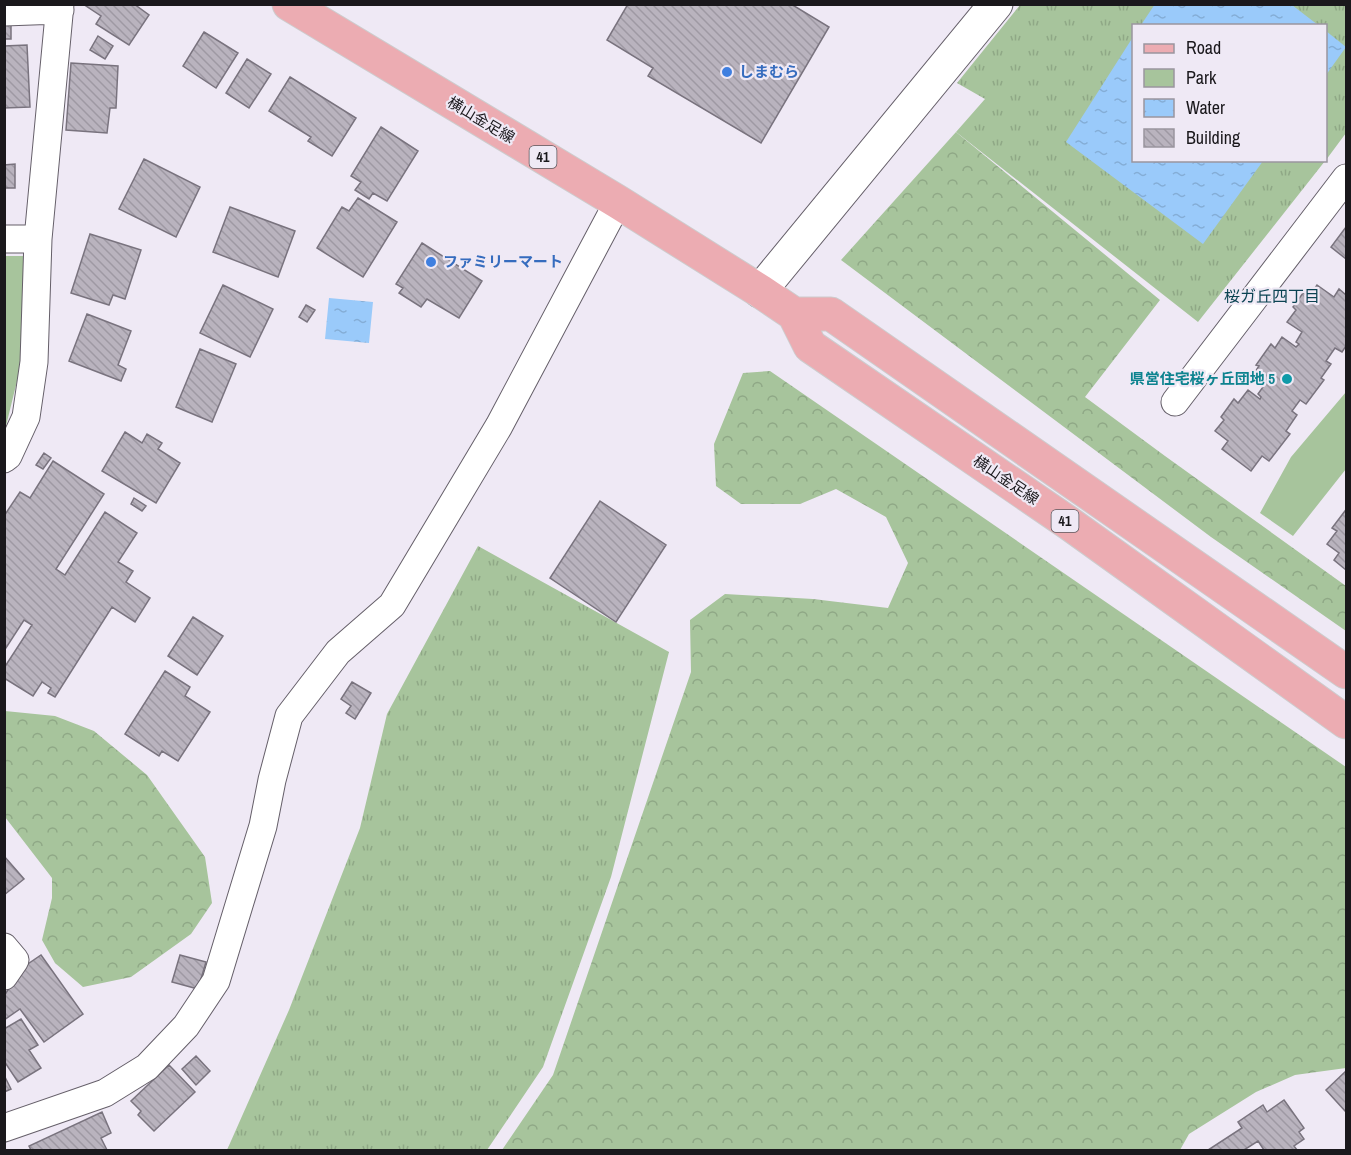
<svg xmlns="http://www.w3.org/2000/svg" width="1351" height="1155" viewBox="0 0 1351 1155" font-family="'Archivo Narrow','Noto Sans JP',sans-serif">
<style>
.grass{fill:url(#grass-tufts)}
.forest{fill:url(#forest-crowns)}
.park{fill:#a7c49c}
.water{fill:url(#water-ripples)}
.building{fill:url(#building-back-hatch);stroke:#79737e;stroke-width:1.5}
.lines{fill:none;stroke-linecap:round;stroke-linejoin:round}
.minor-casing{stroke:#655f69;stroke-width:29}
.tertiary-casing{stroke:#655f69;stroke-width:35}
.primary-casing{stroke:#cdcccd;stroke-width:35}
.minor{stroke:#fff;stroke-width:27}
.tertiary{stroke:#fff;stroke-width:33}
.primary{stroke:#ecacb2;stroke-width:33}
.shop-dot{fill:#3f7fe0;stroke:#efe9f5;stroke-width:2}
.culture-dot{fill:#0f9aa8;stroke:#efe9f5;stroke-width:2}
.labels{text-anchor:middle;stroke-width:4.5;stroke-linejoin:round;paint-order:stroke}
.shield{fill:#efe9f5;stroke:#5a575d;stroke-width:1.5}
.shield-label{font-size:14px;font-weight:bold;fill:#1a181c}
.shop-label{font-size:15px;font-weight:bold;fill:#366cbe;stroke:#efe9f5;text-anchor:start}
.street-label{font-size:15px;fill:#1a181c;stroke:#efe9f5}
.culture-label{font-size:15px;font-weight:bold;fill:#0d838f;stroke:#efe9f5;text-anchor:end}
.neighbourhood-label{font-size:16px;fill:#0b4352;stroke:#efe9f5}
</style>
<defs>
<pattern id="grass-tufts" width="24" height="20" patternUnits="userSpaceOnUse" patternTransform="scale(1.5)"><rect width="24" height="20" fill="#a7c49c"/><path d="M3 7l-1-3M5 7V3M7 7l1-3M15 17l-1-3M17 17v-4M19 17l1-3" fill="none" stroke="#8fa886"/></pattern>
<pattern id="forest-crowns" width="20" height="18" patternUnits="userSpaceOnUse" patternTransform="scale(1.5)"><rect width="20" height="18" fill="#a7c49c"/><path d="M2 6a3 3 0 1 1 6 0M12 15a3 3 0 1 1 6 0" fill="none" stroke="#8fa886"/></pattern>
<pattern id="water-ripples" width="26" height="14" patternUnits="userSpaceOnUse" patternTransform="scale(1.5)"><rect width="26" height="14" fill="#9acafa"/><path d="M2 4q2-2 4 0t4 0M15 11q2-2 4 0t4 0" fill="none" stroke="#84add6"/></pattern>
<pattern id="building-back-hatch" width="6" height="6" patternUnits="userSpaceOnUse" patternTransform="scale(1.5)"><rect width="6" height="6" fill="#b9b3be"/><path d="M-1 5l2 2M0 0l6 6M5-1l2 2" fill="none" stroke="#9e99a3"/></pattern>
</defs>
<rect width="100%" height="100%" fill="#efe9f5"/>
<path class="grass" d="M 1020,5 L 1346,5 L 1346,133 L 1326,160 L 1326,26 L 1134,26 L 1134,160 L 1325,161 L 1198,322 L 956,132 L 985,99 L 957,83 Z
M 478,546 L 669,652 L 611,877 L 543,1067 L 487,1150 L 227,1150 L 289,1010 L 360,828 L 387,714 Z"/>
<path class="forest" d="M 956,132 L 1160,300 L 1085,397 L 1165,456 L 1346,586 L 1346,631 L 1211,537 L 841,260 Z
M 770,371 L 1346,767 L 1346,1068 L 1295,1075 L 1256,1092 L 1189,1134 L 1180,1150 L 502,1150 L 553,1075 L 691,672 L 690,620 L 725,594 L 813,599 L 888,608 L 908,563 L 886,517 L 836,489 L 800,504 L 741,504 L 716,486 L 714,444 L 743,373 Z
M 5,711 L 55,716 L 94,731 L 147,775 L 205,857 L 212,903 L 191,934 L 131,977 L 83,987 L 55,963 L 42,940 L 52,898 L 52,878 L 5,817 Z"/>
<path class="park" d="M 4,256 L 26,256 L 20,369 L 4,434 Z
M 1346,392 L 1346,469 L 1293,536 L 1260,513 L 1291,457 Z"/>
<path class="water" d="M 1155,4 L 1292,5 L 1318,25 L 1141,25 Z
M 1326,31 L 1346,47 L 1326,75 Z
M 1133,37 L 1134,160 L 1263,161 L 1203,244 L 1066,142 Z
M 329,298 L 373,302 L 369,343 L 325,339 Z"/>
<path class="building" d="M 83,4 L 134,4 L 149,15 L 129,45 L 96,24 L 101,16 Z
M 628,4 L 791,4 L 829,27 L 761,143 L 648,76 L 653,68 L 607,40 Z
M 11,22 L 11,39 L 4,39 L 4,23 Z
M 204,32 L 238,53 L 216,88 L 183,66 Z
M 98,36 L 113,46 L 105,59 L 90,50 Z
M 27,45 L 30,107 L 4,108 L 4,46 Z
M 247,59 L 271,74 L 249,108 L 226,93 Z
M 71,63 L 118,66 L 116,108 L 110,108 L 107,133 L 66,130 Z
M 290,77 L 356,118 L 332,156 L 308,141 L 311,137 L 269,111 Z
M 381,127 L 418,151 L 387,201 L 373,193 L 369,199 L 355,190 L 361,182 L 351,176 Z
M 144,159 L 200,187 L 176,237 L 119,209 Z
M 15,164 L 15,188 L 5,188 L 4,214 L 4,165 Z
M 358,198 L 397,222 L 363,277 L 317,248 L 342,207 L 349,211 Z
M 230,207 L 295,231 L 278,277 L 213,252 Z
M 1346,227 L 1346,259 L 1331,247 Z
M 90,234 L 141,250 L 125,299 L 113,295 L 109,305 L 71,293 Z
M 422,243 L 482,281 L 459,318 L 427,299 L 421,307 L 399,293 L 403,288 L 396,284 Z
M 223,285 L 273,309 L 250,357 L 200,333 Z
M 1317,285 L 1334,297 L 1339,289 L 1346,295 L 1346,346 L 1342,352 L 1335,348 L 1326,361 L 1331,364 L 1321,378 L 1324,380 L 1306,404 L 1300,400 L 1292,411 L 1297,415 L 1286,431 L 1290,434 L 1269,461 L 1262,456 L 1251,471 L 1222,449 L 1228,441 L 1215,431 L 1224,420 L 1221,417 L 1234,399 L 1238,403 L 1248,390 L 1260,399 L 1261,397 L 1258,394 L 1263,387 L 1251,378 L 1259,366 L 1256,365 L 1271,344 L 1275,348 L 1282,337 L 1296,347 L 1299,344 L 1296,342 L 1302,332 L 1287,322 L 1296,310 L 1293,307 L 1303,293 L 1309,297 Z
M 306,305 L 315,310 L 307,322 L 299,317 Z
M 87,314 L 131,331 L 118,365 L 126,369 L 121,381 L 69,361 Z
M 200,349 L 236,364 L 212,422 L 176,407 Z
M 125,432 L 142,443 L 147,434 L 162,443 L 158,449 L 180,463 L 156,503 L 102,471 Z
M 44,453 L 51,458 L 43,469 L 36,465 Z
M 53,461 L 104,494 L 56,569 L 65,575 L 105,512 L 137,533 L 118,562 L 133,571 L 126,582 L 150,598 L 135,622 L 112,607 L 55,697 L 48,693 L 51,688 L 42,682 L 33,696 L 4,678 L 4,668 L 32,625 L 24,620 L 4,651 L 4,516 L 20,492 L 30,498 Z
M 134,498 L 146,506 L 142,511 L 131,504 Z
M 600,501 L 666,545 L 616,622 L 550,578 Z
M 1345,511 L 1346,512 L 1346,570 L 1334,560 L 1339,553 L 1327,544 L 1337,531 L 1332,528 Z
M 193,617 L 223,636 L 197,675 L 168,656 Z
M 165,671 L 190,687 L 185,696 L 210,712 L 178,761 L 162,751 L 159,756 L 125,734 Z
M 352,682 L 371,693 L 355,719 L 346,713 L 351,706 L 341,699 Z
M 4,856 L 24,879 L 4,895 Z
M 41,955 L 83,1014 L 44,1042 L 20,1009 L 4,1020 L 4,996 L 22,968 Z
M 180,955 L 206,962 L 198,989 L 172,982 Z
M 21,1019 L 38,1045 L 29,1050 L 41,1068 L 18,1082 L 4,1061 L 4,1029 Z
M 196,1056 L 210,1071 L 196,1085 L 182,1069 Z
M 169,1065 L 195,1092 L 154,1131 L 138,1115 L 141,1111 L 131,1101 Z
M 1346,1071 L 1346,1112 L 1326,1090 Z
M 4,1075 L 11,1089 L 4,1092 Z
M 1284,1100 L 1304,1128 L 1299,1132 L 1304,1139 L 1294,1146 L 1297,1150 L 1264,1150 L 1258,1141 L 1244,1150 L 1208,1150 L 1242,1128 L 1238,1122 L 1263,1105 L 1267,1112 Z
M 102,1112 L 111,1133 L 101,1138 L 107,1150 L 31,1150 L 29,1146 Z"/>
<g class="lines">
<defs>
<path id="minor" d="M 4,12 L 60,10
M 4,239 L 38,239
M 1175,402 L 1346,178
M 4,459 L 8,456 L 26,417 L 34,362 L 38,239 L 60,4
M 4,947 L 15,960 L 4,976
M 4,1128 L 105,1093 L 147,1067 L 186,1026 L 216,981 L 263,826 L 272,780 L 289,716 L 338,652 L 392,605 L 499,426 L 618,202"/>
<path id="tertiary" d="M 760,291 L 996,4"/>
<path id="primary" d="M 289,4 L 618,202 L 760,291 L 794,314 L 810,346 L 1070,524 L 1346,722
M 794,314 L 831,314 L 1346,672"/>
</defs>
<use href="#minor" class="minor-casing"/>
<use href="#tertiary" class="tertiary-casing"/>
<use href="#primary" class="primary-casing"/>
<use href="#minor" class="minor"/>
<use href="#tertiary" class="tertiary"/>
<use href="#primary" class="primary"/>
</g>
<g class="shop-dot">
<circle cx="727" cy="72" r="6"/>
<circle cx="431" cy="262" r="6"/>
</g>
<circle class="culture-dot" cx="1287" cy="379" r="6"/>
<g class="labels">
<g class="shield">
<rect x="529.5" y="146" width="27" height="22" rx="4.5"/>
<rect x="1051.5" y="510" width="27" height="22" rx="4.5"/>
</g>
<g class="shield-label">
<text x="543" y="162">41</text>
<text x="1065" y="526">41</text>
</g>
<g class="shop-label">
<text x="739" y="77">しまむら</text>
<text x="443" y="267">ファミリーマート</text>
</g>
<g class="street-label">
<text transform="translate(481 120) rotate(31)" y="5">横山金足線</text>
<text transform="translate(1006 480) rotate(34)" y="5">横山金足線</text>
</g>
<g class="culture-label">
<text x="1275" y="384">県営住宅桜ヶ丘団地 5</text>
</g>
<g class="neighbourhood-label">
<text x="1272" y="302">桜ガ丘四丁目</text>
</g>
</g>
<rect width="1351" height="1155" fill="none" stroke="#1a181c" stroke-width="12"/>
<rect x="1132" y="24" width="195" height="138" fill="#efe9f5" stroke="#9a959e" stroke-width="1.5"/>
<rect x="1144" y="44" width="30" height="9" fill="#ecacb2" stroke="#9a959e" stroke-width="1.5"/>
<text x="1186" y="54" font-size="18" fill="#1a181c">Road</text>
<rect x="1144" y="69" width="30" height="18" fill="#a7c49c" stroke="#9a959e" stroke-width="1.5"/>
<text x="1186" y="84" font-size="18" fill="#1a181c">Park</text>
<rect x="1144" y="99" width="30" height="18" fill="url(#water-ripples)" stroke="#9a959e" stroke-width="1.5"/>
<text x="1186" y="114" font-size="18" fill="#1a181c">Water</text>
<rect x="1144" y="129" width="30" height="18" fill="url(#building-back-hatch)" stroke="#9a959e" stroke-width="1.5"/>
<text x="1186" y="144" font-size="18" fill="#1a181c">Building</text>
</svg>
